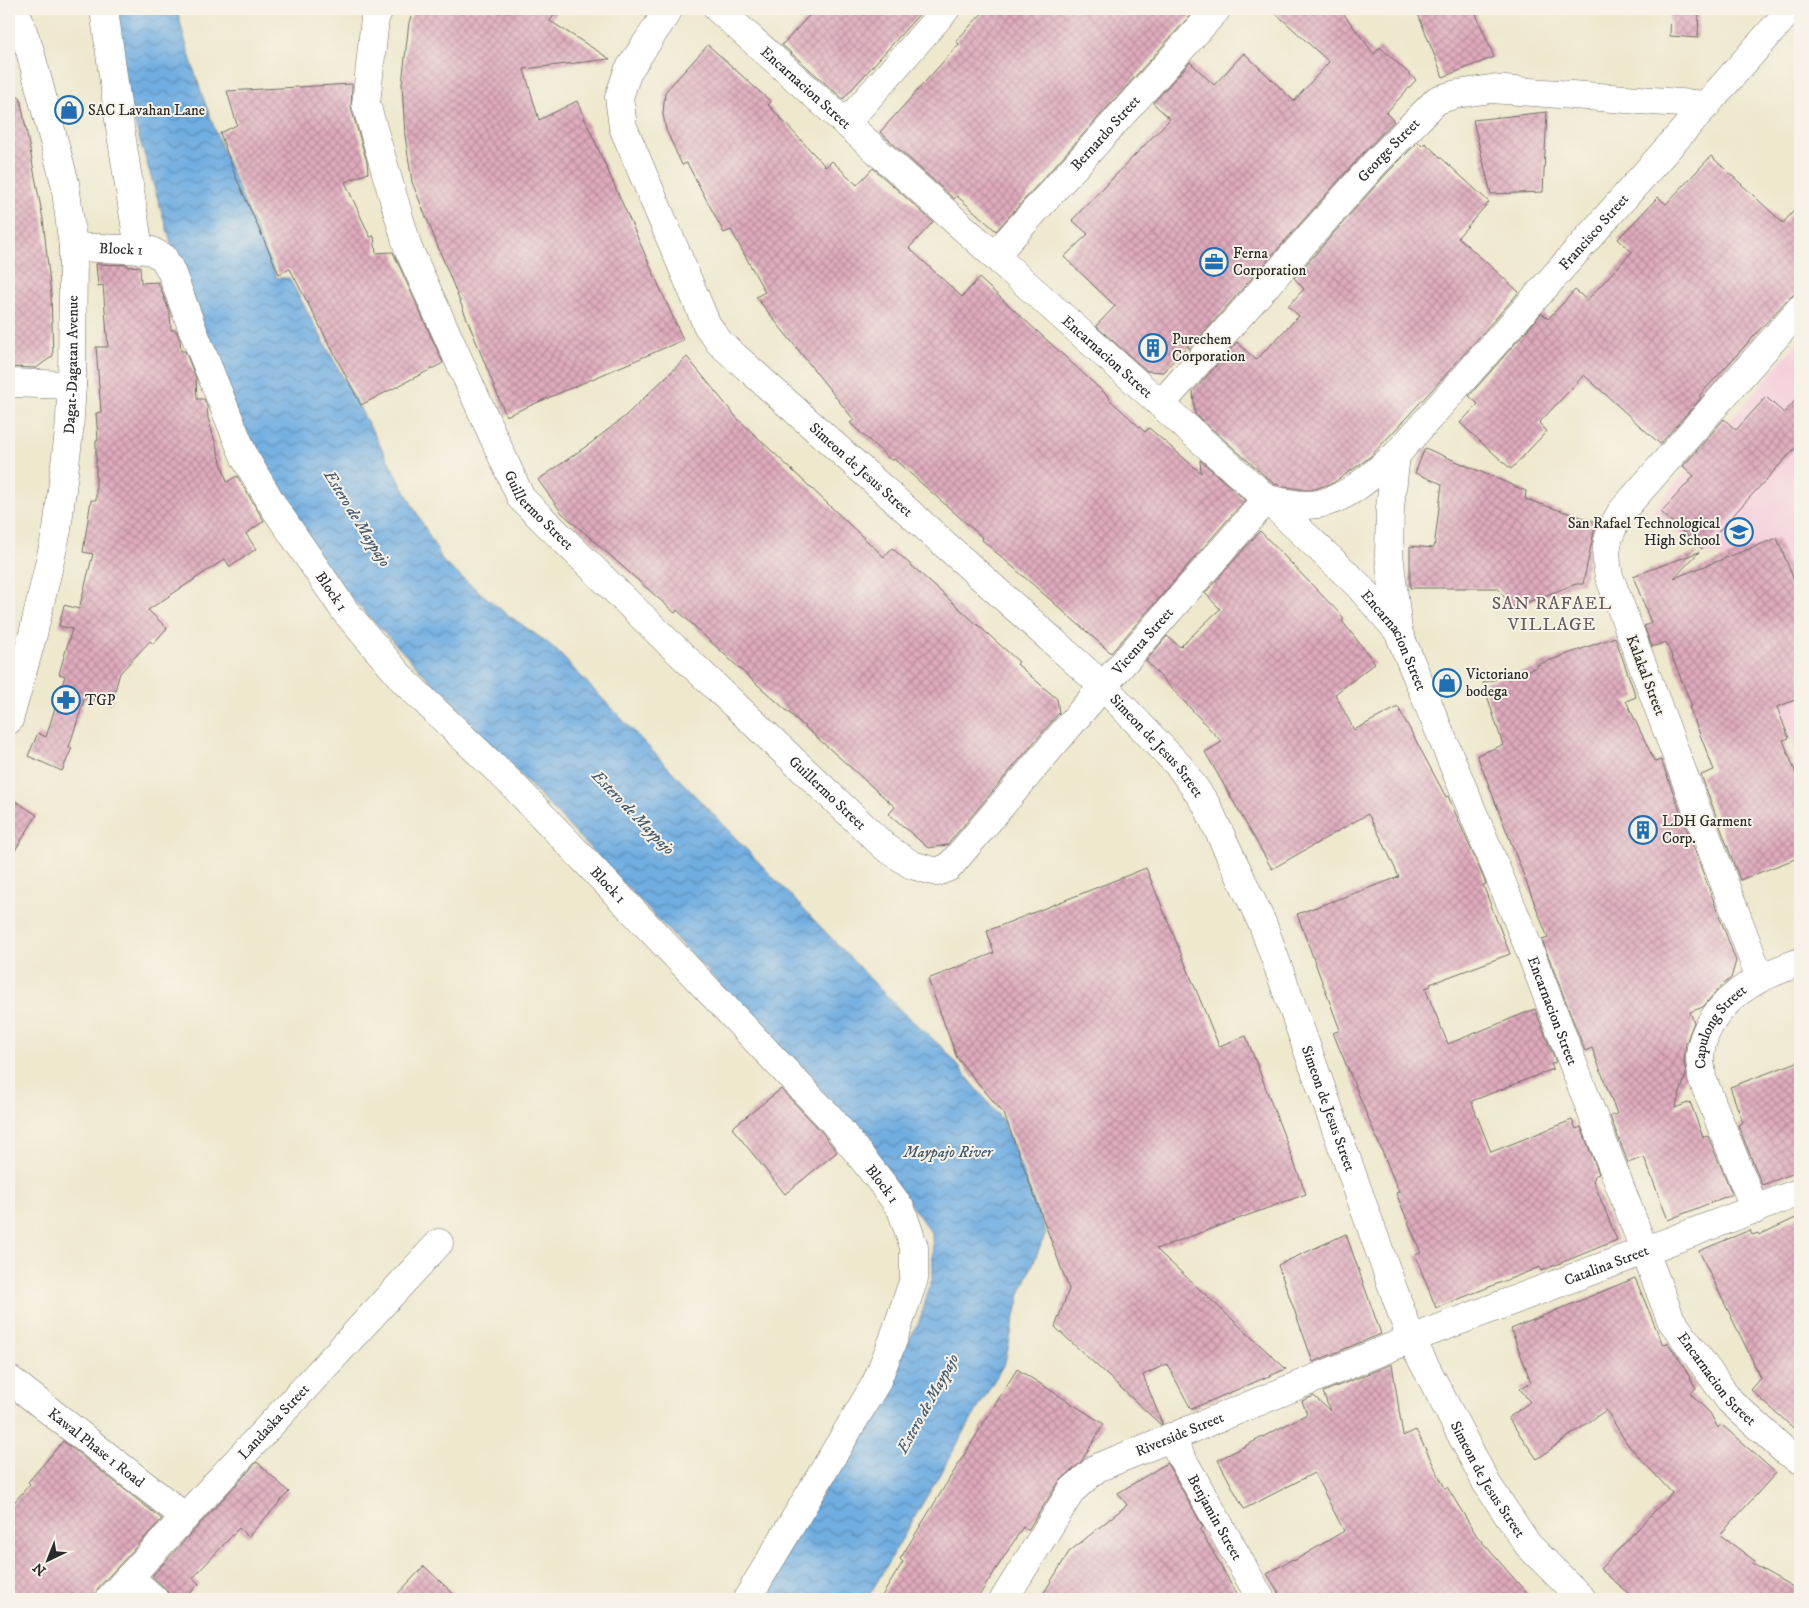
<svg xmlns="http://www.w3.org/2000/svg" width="1809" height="1608" viewBox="0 0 1809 1608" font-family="'IM FELL DW Pica',serif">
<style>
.built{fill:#f5cfdb}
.water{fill:url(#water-waves);stroke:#4d6c86}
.building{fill:url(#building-cross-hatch)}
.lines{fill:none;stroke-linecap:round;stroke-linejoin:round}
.minor-casing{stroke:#6f6d64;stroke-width:29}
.minor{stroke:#fff;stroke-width:28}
.labels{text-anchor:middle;stroke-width:4;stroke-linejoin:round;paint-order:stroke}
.street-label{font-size:15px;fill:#2b2b2b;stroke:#f7f3e8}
.poi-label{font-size:15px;fill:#2b2b2b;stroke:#f7f3e8;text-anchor:start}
.water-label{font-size:16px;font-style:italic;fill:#43586b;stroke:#f7f3e8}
.quarter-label{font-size:18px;letter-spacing:1px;fill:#6a585e;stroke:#f7f3e8}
</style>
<defs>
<pattern id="water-waves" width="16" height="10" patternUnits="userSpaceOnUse" patternTransform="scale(1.25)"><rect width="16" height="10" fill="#6fade1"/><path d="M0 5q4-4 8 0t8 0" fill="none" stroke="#5b8db7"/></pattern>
<pattern id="building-cross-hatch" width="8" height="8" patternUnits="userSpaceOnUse" patternTransform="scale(1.25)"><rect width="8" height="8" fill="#dfabbd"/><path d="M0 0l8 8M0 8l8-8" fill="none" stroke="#b58b9a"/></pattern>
</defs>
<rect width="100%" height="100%" fill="#f7f3e8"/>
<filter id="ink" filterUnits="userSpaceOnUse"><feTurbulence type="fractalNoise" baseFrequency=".02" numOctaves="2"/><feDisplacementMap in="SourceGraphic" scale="10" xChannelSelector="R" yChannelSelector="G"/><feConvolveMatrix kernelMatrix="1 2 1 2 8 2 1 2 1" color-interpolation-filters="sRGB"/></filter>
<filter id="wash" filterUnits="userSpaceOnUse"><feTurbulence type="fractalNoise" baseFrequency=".0096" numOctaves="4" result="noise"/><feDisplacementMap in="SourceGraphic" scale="20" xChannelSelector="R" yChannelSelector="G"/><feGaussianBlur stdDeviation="1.12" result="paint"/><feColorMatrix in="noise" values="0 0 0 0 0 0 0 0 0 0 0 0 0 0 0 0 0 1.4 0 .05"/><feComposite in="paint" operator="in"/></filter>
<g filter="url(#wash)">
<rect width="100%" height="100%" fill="#eee8cd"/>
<path class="built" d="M 1798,342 L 1800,343 L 1800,764 L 1783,714 L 1720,555 L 1702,553 L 1652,511 Z"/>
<path class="water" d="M 100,9 L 177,9 C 199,102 239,190 277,278 L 289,278 L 444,563 L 504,612 L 552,646 L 901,1011 L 946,1051 L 1003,1121 L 1046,1233 L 1020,1294 L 1005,1362 L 867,1599 L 758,1599 L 848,1451 L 919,1322 L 933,1276 L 932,1234 L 853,1124 L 337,583 L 270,487 L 198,331 Z"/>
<g id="blocks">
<path class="building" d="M 414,9 L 558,9 L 550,21 L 610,59 L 524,69 L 539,120 L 577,101 L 683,340 L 506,416 L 412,182 L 405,136 L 402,84 L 409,22 Z
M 815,9 L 924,9 L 843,99 L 782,45 Z
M 986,9 L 1196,9 L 996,231 L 957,196 L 954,199 L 880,132 L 959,44 L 956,41 Z
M 1271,9 L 1340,9 L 1374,54 L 1380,47 L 1416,80 L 1386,113 L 1394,121 L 1363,153 L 1189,349 L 1188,345 L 1163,372 L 1147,371 L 1096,326 L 1115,306 L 1064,257 L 1088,234 L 1072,220 L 1170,119 L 1153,103 L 1190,62 L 1214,85 L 1244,53 L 1294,101 L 1329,62 Z
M 1416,9 L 1474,9 L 1494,57 L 1443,77 Z
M 1671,9 L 1699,9 L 1698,38 L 1670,36 Z
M 708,45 L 771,102 L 768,105 L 826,167 L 832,161 L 857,185 L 873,168 L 933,222 L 909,248 L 962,297 L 979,278 L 1110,398 L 1109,399 L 1145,432 L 1149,428 L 1201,473 L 1200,460 L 1245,500 L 1111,653 L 982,540 L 983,538 L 894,459 L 892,461 L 850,423 L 854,420 L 756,297 L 765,292 L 731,230 L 724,233 L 687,163 L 682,165 L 666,130 L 663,114 L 665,92 Z
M 352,84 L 351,108 L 367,162 L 368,173 L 345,182 L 370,237 L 374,236 L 376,253 L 393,252 L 443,363 L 361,405 L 290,269 L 279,274 L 235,175 L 220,133 L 237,125 L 227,91 Z
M 20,97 L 43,219 L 51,294 L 53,356 L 36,368 L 9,367 L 9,98 Z
M 1547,112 L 1543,192 L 1491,194 L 1473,120 Z
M 1418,142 L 1422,146 L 1425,143 L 1489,202 L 1458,237 L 1519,292 L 1441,380 L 1371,456 L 1359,465 L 1333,483 L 1315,489 L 1300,489 L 1274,484 L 1195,414 L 1193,392 L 1237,342 L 1256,360 L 1299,316 L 1288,306 L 1304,289 L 1294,278 L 1386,174 Z
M 1711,156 L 1783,223 L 1800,204 L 1800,290 L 1788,299 L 1699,396 L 1701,398 L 1660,444 L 1584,375 L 1539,423 L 1547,431 L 1511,469 L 1460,423 L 1478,404 L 1469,396 L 1542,313 L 1548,319 L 1575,290 L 1587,300 L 1632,252 L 1618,239 L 1658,197 L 1666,204 Z
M 96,264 L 128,265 L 128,267 L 140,266 L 141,283 L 158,282 L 170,313 L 171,330 L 176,330 L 180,340 L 181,351 L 185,351 L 196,378 L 197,399 L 204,399 L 207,407 L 208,418 L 227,482 L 237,476 L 264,521 L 246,534 L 256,549 L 230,567 L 225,559 L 148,610 L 167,628 L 153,644 L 150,641 L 120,673 L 111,704 L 85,697 L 69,747 L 72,748 L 62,771 L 28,756 L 38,733 L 46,737 L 65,676 L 59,674 L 72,629 L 59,626 L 64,605 L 79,609 L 93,554 L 83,552 L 91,500 L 96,500 L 96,441 L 98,440 L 96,413 L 101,412 L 96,347 L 108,347 L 103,285 L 98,286 Z
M 687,357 L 737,418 L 884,557 L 892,548 L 1019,662 L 1017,664 L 1057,699 L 1059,713 L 947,845 L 928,848 L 889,814 L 895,807 L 740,669 L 677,610 L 675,613 L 562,513 L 538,480 L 591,443 L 624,417 Z
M 1800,395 L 1800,443 L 1702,549 L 1661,512 L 1694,476 L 1683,466 L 1724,419 L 1736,430 L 1766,397 L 1784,413 Z
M 1425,448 L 1526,491 L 1525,499 L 1596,522 L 1583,584 L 1576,584 L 1512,608 L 1498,588 L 1410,588 L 1410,546 L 1434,548 L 1442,484 L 1415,473 Z
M 1260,531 L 1344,618 L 1342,621 L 1375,663 L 1335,694 L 1354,730 L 1398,707 L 1446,797 L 1448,796 L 1486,884 L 1483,885 L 1510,954 L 1430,984 L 1431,986 L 1425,988 L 1448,1044 L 1535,1009 L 1556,1062 L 1551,1064 L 1553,1069 L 1472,1101 L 1472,1103 L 1491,1152 L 1572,1120 L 1576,1129 L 1581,1127 L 1599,1174 L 1594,1176 L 1595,1178 L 1593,1180 L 1617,1240 L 1541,1271 L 1540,1267 L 1436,1308 L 1415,1255 L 1421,1253 L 1396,1193 L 1399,1192 L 1333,1033 L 1340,1030 L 1297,914 L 1399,877 L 1382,840 L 1368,814 L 1272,869 L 1205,752 L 1222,742 L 1146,661 L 1167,636 L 1180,647 L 1220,609 L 1205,593 Z
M 1777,538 L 1800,595 L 1800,698 L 1777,707 L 1789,738 L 1783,740 L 1800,784 L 1800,857 L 1740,880 L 1701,775 L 1714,770 L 1689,707 L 1692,706 L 1666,642 L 1652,647 L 1644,626 L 1651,623 L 1633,576 L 1699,552 L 1674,578 Z
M 1615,637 L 1636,697 L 1626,701 L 1655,762 L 1661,760 L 1736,961 L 1731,978 L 1717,990 L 1703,1007 L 1690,1012 L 1694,1022 L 1686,1043 L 1684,1059 L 1686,1075 L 1675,1108 L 1690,1102 L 1703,1137 L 1708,1136 L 1732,1194 L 1668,1220 L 1644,1157 L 1628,1163 L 1610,1116 L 1617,1114 L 1592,1048 L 1585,1051 L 1542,940 L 1548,938 L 1477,755 L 1503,745 L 1483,683 L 1538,667 L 1537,665 Z
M 9,797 L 37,815 L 9,860 Z
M 1146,868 L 1219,1046 L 1246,1036 L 1306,1194 L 1156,1249 L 1286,1369 L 1191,1409 L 1167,1364 L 1143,1375 L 1162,1423 L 1161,1425 L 1055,1327 L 1069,1289 L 1004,1114 L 957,1058 L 928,979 L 994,953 L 987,931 Z
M 1800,1061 L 1800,1171 L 1762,1185 L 1738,1125 L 1743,1123 L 1730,1087 Z
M 781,1089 L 820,1130 L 837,1152 L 785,1194 L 732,1128 Z
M 1800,1216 L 1800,1434 L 1751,1390 L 1761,1378 L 1699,1251 L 1750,1230 L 1752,1235 L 1758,1233 L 1759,1235 Z
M 1346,1234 L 1381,1334 L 1313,1362 L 1278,1265 Z
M 1635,1278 L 1663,1345 L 1668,1343 L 1678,1357 L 1696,1388 L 1690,1393 L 1710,1413 L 1718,1428 L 1721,1424 L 1776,1473 L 1720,1535 L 1755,1561 L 1753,1564 L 1800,1591 L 1800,1599 L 1636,1599 L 1600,1569 L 1672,1493 L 1628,1445 L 1606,1410 L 1537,1459 L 1508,1418 L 1530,1402 L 1520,1389 L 1531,1382 L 1511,1329 Z
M 1392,1364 L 1403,1436 L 1416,1430 L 1445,1488 L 1447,1487 L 1477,1536 L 1532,1599 L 1283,1599 L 1267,1574 L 1292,1559 L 1294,1561 L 1344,1531 L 1314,1473 L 1244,1509 L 1218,1460 L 1307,1414 L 1302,1401 L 1314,1396 L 1330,1411 L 1323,1392 Z
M 1017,1369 L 1104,1424 L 1081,1462 L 1059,1482 L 1028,1530 L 1023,1527 L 977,1599 L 880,1599 L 903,1562 L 900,1559 Z
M 63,1441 L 162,1519 L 98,1588 L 94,1599 L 9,1599 L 9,1508 L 30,1484 L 28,1482 Z
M 257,1462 L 289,1492 L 248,1537 L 239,1528 L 193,1578 L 199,1584 L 184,1599 L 169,1599 L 169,1594 L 165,1588 L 152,1576 Z
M 1167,1463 L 1203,1527 L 1200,1530 L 1240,1599 L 1040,1599 L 1069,1552 L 1127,1505 L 1118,1493 Z
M 424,1566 L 459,1599 L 393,1599 Z"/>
</g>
</g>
<g filter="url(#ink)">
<use href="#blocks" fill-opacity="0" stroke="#6f6d64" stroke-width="1"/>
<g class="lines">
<defs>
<g id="minor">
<path d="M 104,9 L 121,134 L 139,249"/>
<path id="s1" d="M 379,9 L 375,18 L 366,104 L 408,248 L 521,498 L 666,640 L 885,847 L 912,865 L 937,872 L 949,867 L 1103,686 L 1267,499"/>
<path id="s2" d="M 669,9 L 628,71 L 619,97 L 623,127 L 707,325 L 720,343 L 1103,686 L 1180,767 L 1206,804 L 1263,925 L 1411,1339 L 1487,1484 L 1528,1545 L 1582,1599"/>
<path id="s3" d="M 718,9 L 1267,499 L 1357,584 L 1398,631 L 1528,946 L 1671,1320 L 1730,1401 L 1784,1450 L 1800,1460"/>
<path d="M 846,123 L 946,9"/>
<path id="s4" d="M 73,247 L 149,250 L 163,257 L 171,271 L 194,333 L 245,458 L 274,507 L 345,611 L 404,681 L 513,785 L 832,1120 L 885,1187 L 901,1209 L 914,1247 L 914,1279 L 892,1343 L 876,1383 L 747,1599"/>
<path id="s5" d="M 994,256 L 1217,9"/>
<path d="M 9,383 L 72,385"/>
<path id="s6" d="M 1161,404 L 1375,163 L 1437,100 L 1457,94 L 1491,89 L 1707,105"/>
<path d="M 1267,499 C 1284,502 1301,507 1318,504 C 1348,499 1373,474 1396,455"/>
<path id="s7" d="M 1398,631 L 1389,554 L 1390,508 L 1396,455 L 1791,9"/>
<path id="s8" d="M 9,720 L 33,634 L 57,530 L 69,432 L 72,385 L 73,247 L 65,183 L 30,51 L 15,9"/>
<path d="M 1760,978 L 1609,576 C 1603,549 1607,536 1621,512 L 1800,309"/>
<path id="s9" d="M 1755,1210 L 1702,1078 C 1702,1071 1700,1065 1700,1058 C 1701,1023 1731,993 1761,978 C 1773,972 1787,967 1800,962"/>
<path id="s10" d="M 9,1379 L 185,1517"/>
<path id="s11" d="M 1170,1437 L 1261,1599"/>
<path d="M 129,1577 L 154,1599"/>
<path id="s12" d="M 109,1599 L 439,1243"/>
<path id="s13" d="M 1004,1599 L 1072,1490 L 1097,1468 L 1411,1339 L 1800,1192"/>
</g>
</defs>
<use href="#minor" class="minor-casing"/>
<use href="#minor" class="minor"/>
</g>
</g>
<defs>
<symbol id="shop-ring" viewBox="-11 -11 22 22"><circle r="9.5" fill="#f7f3e8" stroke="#1f6fb2" stroke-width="1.5"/><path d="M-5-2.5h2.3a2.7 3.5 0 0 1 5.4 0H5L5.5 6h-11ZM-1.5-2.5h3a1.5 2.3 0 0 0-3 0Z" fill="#1f6fb2"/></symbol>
<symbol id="office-ring" viewBox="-11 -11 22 22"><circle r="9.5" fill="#f7f3e8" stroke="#1f6fb2" stroke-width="1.5"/><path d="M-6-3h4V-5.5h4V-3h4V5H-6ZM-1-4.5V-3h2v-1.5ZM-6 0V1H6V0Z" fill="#1f6fb2"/></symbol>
<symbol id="building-ring" viewBox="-11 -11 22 22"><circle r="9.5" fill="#f7f3e8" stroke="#1f6fb2" stroke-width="1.5"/><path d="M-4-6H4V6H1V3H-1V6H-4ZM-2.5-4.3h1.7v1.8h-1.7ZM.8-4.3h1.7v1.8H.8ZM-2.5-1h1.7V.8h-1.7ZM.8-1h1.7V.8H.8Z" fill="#1f6fb2"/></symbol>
<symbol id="school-ring" viewBox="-11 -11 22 22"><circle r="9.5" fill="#f7f3e8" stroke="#1f6fb2" stroke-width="1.5"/><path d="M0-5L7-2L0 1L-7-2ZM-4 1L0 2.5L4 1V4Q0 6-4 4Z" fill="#1f6fb2"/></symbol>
<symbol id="pharmacy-ring" viewBox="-11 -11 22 22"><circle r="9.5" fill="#f7f3e8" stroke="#1f6fb2" stroke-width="1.5"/><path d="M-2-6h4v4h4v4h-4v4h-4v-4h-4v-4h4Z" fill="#1f6fb2"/></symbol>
</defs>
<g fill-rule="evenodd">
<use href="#shop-ring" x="53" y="94" width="32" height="32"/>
<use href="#office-ring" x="1198" y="246" width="32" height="32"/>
<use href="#building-ring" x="1137" y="332" width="32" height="32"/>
<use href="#school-ring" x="1723" y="516" width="32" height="32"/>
<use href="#shop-ring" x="1431" y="667" width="32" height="32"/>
<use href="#pharmacy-ring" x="50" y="684" width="32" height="32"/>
<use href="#building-ring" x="1627" y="814" width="32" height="32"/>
</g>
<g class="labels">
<g class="street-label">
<text dy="5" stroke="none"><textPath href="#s3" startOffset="118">Encarnacion Street</textPath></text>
<text dy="5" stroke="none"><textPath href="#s5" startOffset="166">Bernardo Street</textPath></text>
<text dy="5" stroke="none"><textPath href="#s6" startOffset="341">George Street</textPath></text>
<text dy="5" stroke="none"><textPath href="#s7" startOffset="475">Francisco Street</textPath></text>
<text dy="5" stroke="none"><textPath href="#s4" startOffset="48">Block 1</textPath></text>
<text dy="5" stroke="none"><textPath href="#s3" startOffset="522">Encarnacion Street</textPath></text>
<text dy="5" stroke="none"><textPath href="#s8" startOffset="362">Dagat-Dagatan Avenue</textPath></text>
<text dy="5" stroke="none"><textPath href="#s2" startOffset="559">Simeon de Jesus Street</textPath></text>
<text dy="5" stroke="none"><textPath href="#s1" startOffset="541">Guillermo Street</textPath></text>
<text dy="5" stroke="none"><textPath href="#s4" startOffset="468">Block 1</textPath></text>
<text dy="5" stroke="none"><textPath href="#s1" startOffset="1394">Vicenta Street</textPath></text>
<text dy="5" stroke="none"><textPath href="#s3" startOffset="928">Encarnacion Street</textPath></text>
<text transform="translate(1646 675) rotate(69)" y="5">Kalakal Street</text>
<text dy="5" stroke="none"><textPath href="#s2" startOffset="964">Simeon de Jesus Street</textPath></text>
<text dy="5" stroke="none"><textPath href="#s1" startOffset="946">Guillermo Street</textPath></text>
<text dy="5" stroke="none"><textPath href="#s4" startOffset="872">Block 1</textPath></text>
<text dy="5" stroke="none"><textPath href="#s3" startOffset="1332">Encarnacion Street</textPath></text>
<text dy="5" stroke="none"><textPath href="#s9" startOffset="200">Capulong Street</textPath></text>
<text dy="5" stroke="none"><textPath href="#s2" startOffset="1369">Simeon de Jesus Street</textPath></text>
<text dy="5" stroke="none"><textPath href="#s4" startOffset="1278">Block 1</textPath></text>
<text dy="5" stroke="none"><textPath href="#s13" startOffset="710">Catalina Street</textPath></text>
<text dy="5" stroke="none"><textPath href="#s3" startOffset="1738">Encarnacion Street</textPath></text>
<text dy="5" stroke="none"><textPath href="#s12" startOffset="242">Landaska Street</textPath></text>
<text dy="5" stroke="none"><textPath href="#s13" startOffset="251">Riverside Street</textPath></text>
<text dy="5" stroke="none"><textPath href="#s10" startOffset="111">Kawal Phase 1 Road</textPath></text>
<text dy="5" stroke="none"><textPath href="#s2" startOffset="1774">Simeon de Jesus Street</textPath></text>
<text dy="5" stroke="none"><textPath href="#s11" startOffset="92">Benjamin Street</textPath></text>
</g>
<g class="poi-label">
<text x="88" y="115">SAC Lavahan Lane</text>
<text x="1233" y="258">Ferna<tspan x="1233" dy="17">Corporation</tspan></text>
<text x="1172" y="344">Purechem<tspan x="1172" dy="17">Corporation</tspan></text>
<text x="1720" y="528" text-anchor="end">San Rafael Technological<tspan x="1720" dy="17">High School</tspan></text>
<text x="1466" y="679">Victoriano<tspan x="1466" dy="17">bodega</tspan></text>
<text x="85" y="705">TGP</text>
<text x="1662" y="826">LDH Garment<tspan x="1662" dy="17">Corp.</tspan></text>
</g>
<g class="water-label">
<text transform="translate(358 518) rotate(58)" y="6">Estero de Maypajo</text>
<text transform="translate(634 812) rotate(46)" y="6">Estero de Maypajo</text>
<text x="948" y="1157">Maypajo River</text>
<text transform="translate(927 1403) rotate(-61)" y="6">Estero de Maypajo</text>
</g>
<g class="quarter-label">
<text x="1552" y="609">SAN RAFAEL<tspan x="1552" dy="21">VILLAGE</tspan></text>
</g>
</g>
<rect width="1809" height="1608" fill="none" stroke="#f7f3e8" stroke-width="30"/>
<g transform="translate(48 1560) rotate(223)" stroke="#f7f3e8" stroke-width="4" paint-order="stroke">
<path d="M0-4L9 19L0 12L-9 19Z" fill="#2b2b2b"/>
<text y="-8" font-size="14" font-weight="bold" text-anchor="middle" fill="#2b2b2b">N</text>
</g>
</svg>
